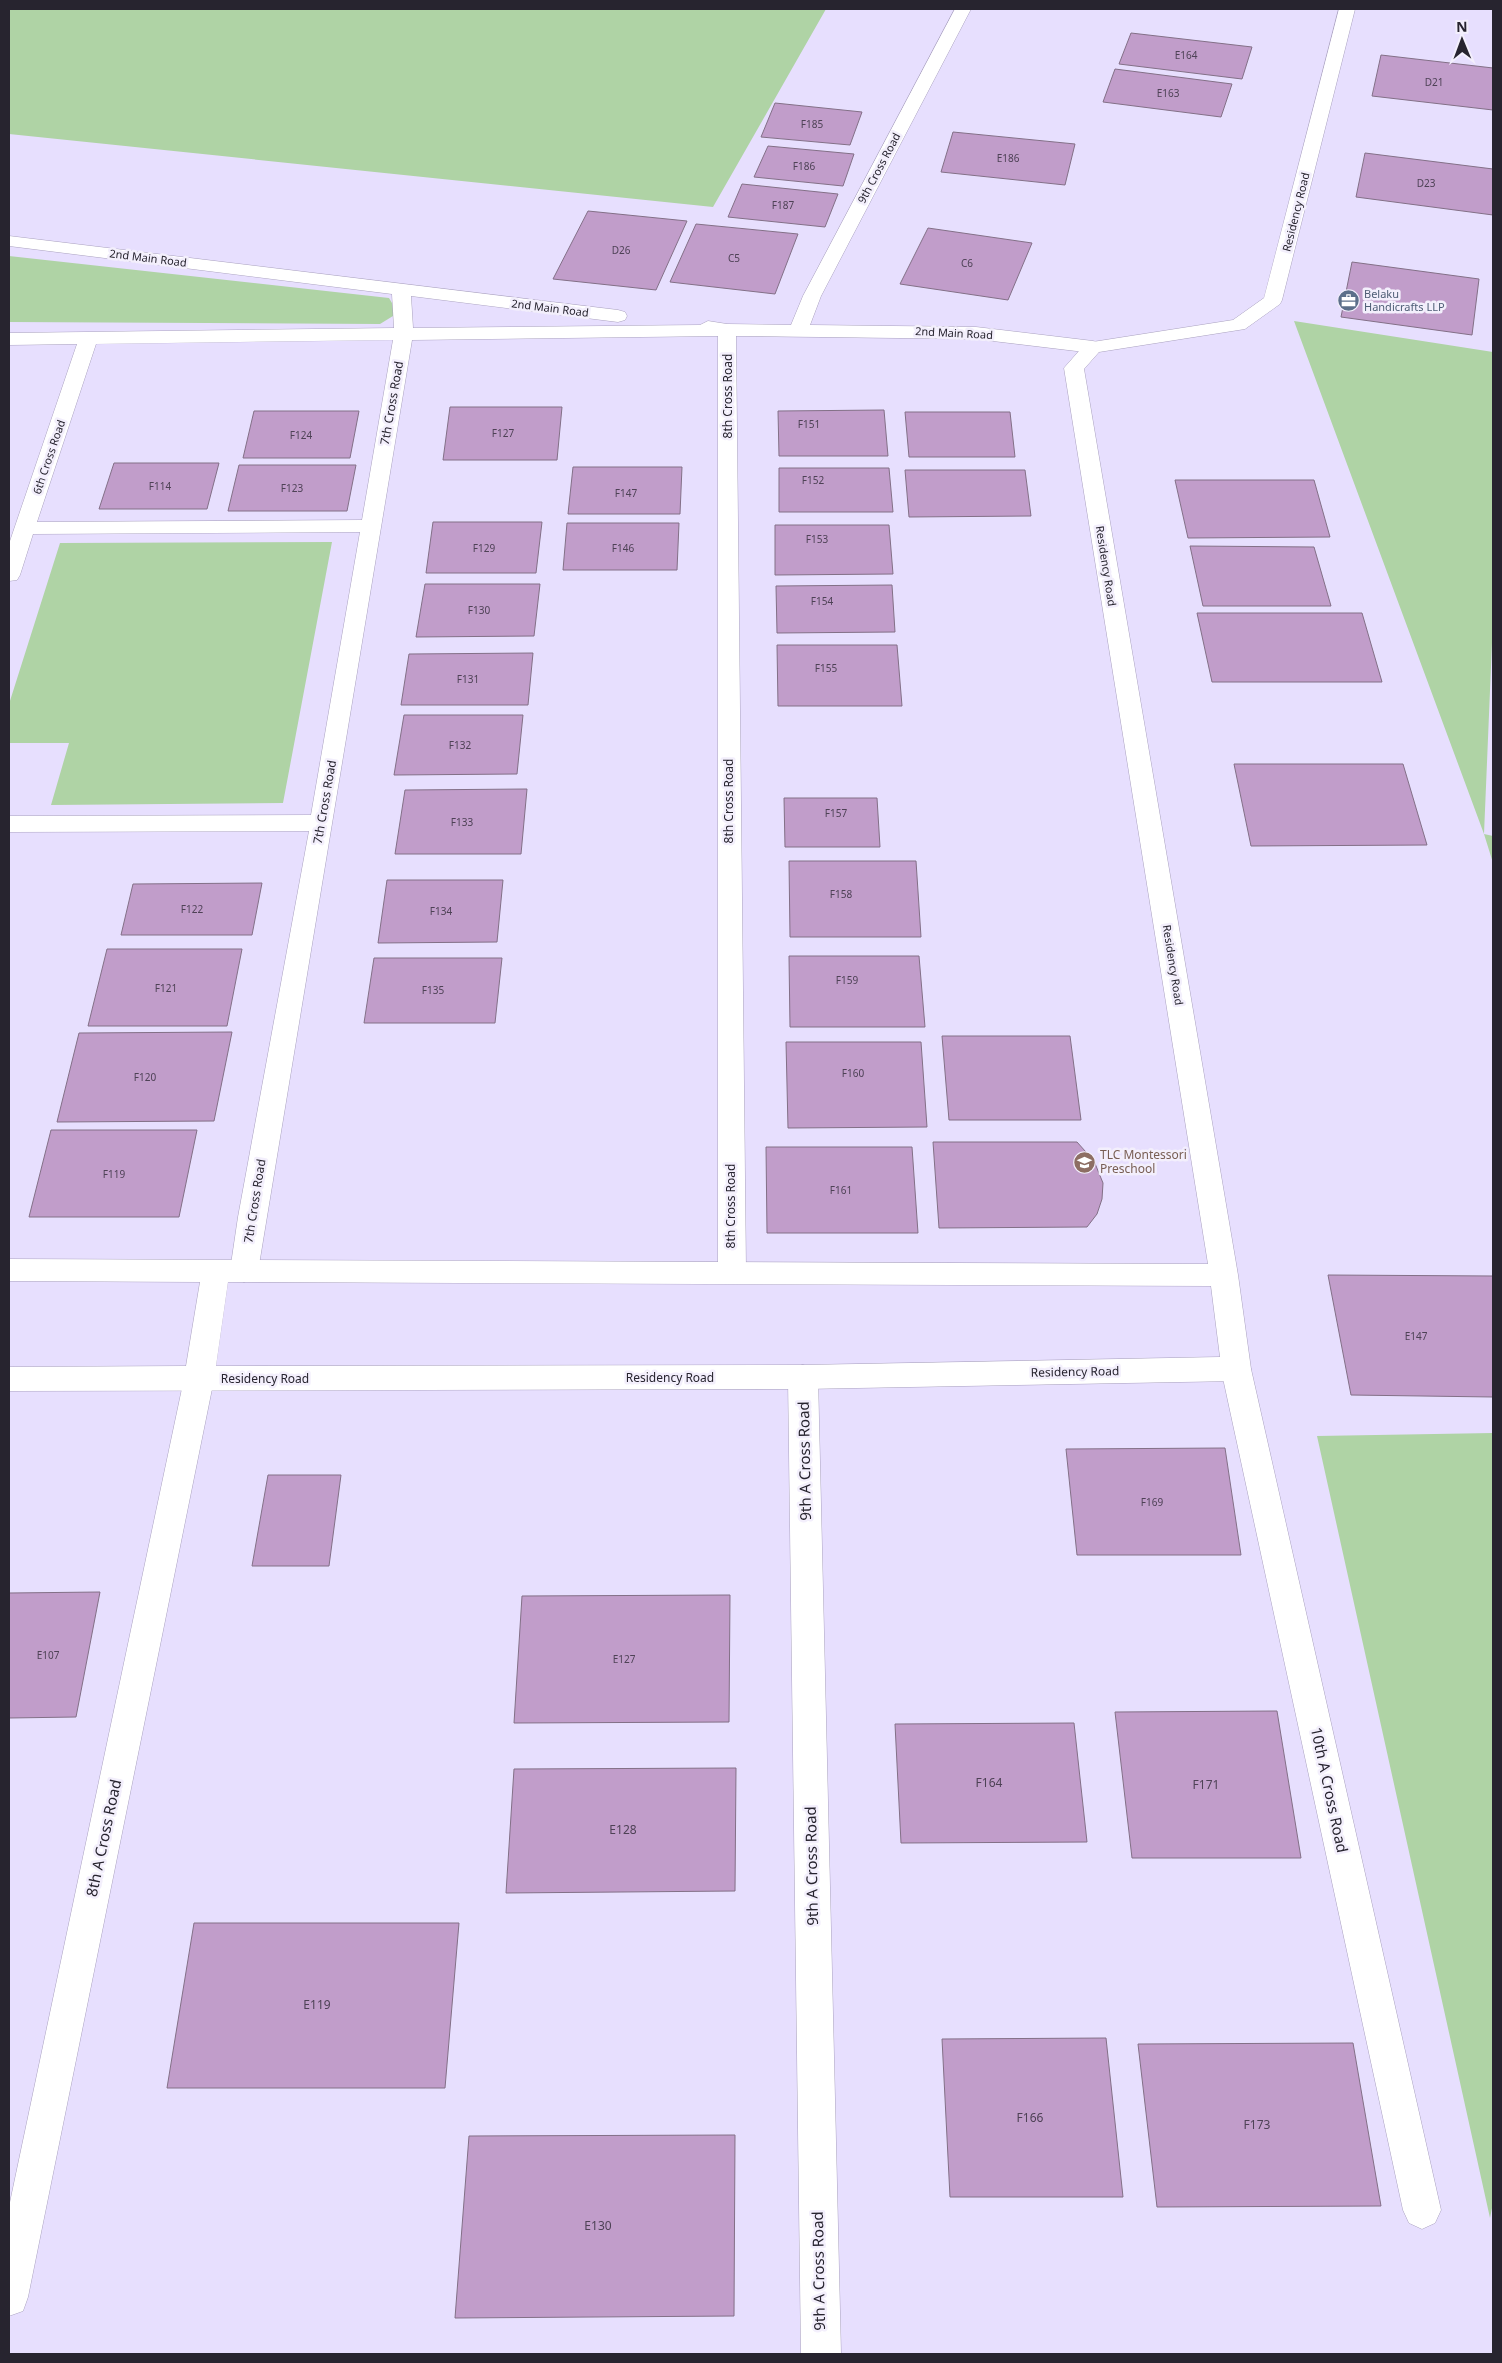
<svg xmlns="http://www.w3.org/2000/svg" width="1502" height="2363" viewBox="0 0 1502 2363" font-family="'Noto Sans',sans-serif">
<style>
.green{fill:#afd3a5}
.building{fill:#c19dca;stroke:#837087}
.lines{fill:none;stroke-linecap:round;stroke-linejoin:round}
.minor-casing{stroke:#aaa2bf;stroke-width:1}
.tertiary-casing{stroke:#aaa2bf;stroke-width:1}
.minor{fill:#fff;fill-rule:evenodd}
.tertiary{fill:#fff;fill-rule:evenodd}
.labels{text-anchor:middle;stroke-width:5;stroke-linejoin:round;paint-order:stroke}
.number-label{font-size:10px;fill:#4e4256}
.far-street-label{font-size:11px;fill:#27242f;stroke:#f3effc}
.far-service-label{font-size:11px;fill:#4e5e75;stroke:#f3effc;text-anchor:start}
.street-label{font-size:12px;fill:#27242f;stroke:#f3effc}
.education-label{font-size:12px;fill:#785e54;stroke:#f3effc;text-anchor:start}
.near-number-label{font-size:12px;fill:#4e4256}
.near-street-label{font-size:15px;fill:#27242f;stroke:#f3effc}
</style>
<rect width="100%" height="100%" fill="#e7dffe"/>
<path class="green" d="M 9,9 L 826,9 L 713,207 L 9,134 Z
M 9,256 L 389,298 L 395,308 L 393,316 L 380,324 L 9,322 Z
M 1294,321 L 1493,352 L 1493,619 L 1484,834 L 1493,836 L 1493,863 L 1484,834 Z
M 332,542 L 283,803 L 51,805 L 69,743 L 9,743 L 9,704 L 60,543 Z
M 1493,1433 L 1493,2203 L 1490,2218 L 1317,1436 Z"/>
<path class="building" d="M 1131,33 L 1252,47 L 1242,79 L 1119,64 Z
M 1381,55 L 1493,68 L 1493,110 L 1372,96 Z
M 1115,69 L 1232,84 L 1221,117 L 1103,102 Z
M 775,103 L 862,112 L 850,145 L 761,137 Z
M 953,132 L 1075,144 L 1065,185 L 941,172 Z
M 768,146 L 854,154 L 843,186 L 754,177 Z
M 1365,153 L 1493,169 L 1493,215 L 1356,197 Z
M 742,184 L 838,194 L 825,227 L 728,217 Z
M 588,211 L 687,221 L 656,290 L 553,279 Z
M 696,224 L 798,234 L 775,294 L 670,282 Z
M 928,228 L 1032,243 L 1008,300 L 900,284 Z
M 1352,262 L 1479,279 L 1472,335 L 1341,317 Z
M 450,407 L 562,407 L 557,460 L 443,460 Z
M 884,410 L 888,456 L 779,456 L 778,411 Z
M 254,411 L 359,411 L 350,458 L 243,458 Z
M 905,412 L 1010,412 L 1015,457 L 909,457 Z
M 114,463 L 219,463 L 207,509 L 99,509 Z
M 239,465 L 356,465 L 347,511 L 228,511 Z
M 573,467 L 682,467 L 680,514 L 568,514 Z
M 779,468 L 889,468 L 893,512 L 779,512 Z
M 905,470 L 1025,470 L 1031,516 L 909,517 Z
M 1175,480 L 1314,480 L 1330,537 L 1188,538 Z
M 433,522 L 542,522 L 536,573 L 426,573 Z
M 567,523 L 679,523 L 677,570 L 563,570 Z
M 775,525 L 889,525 L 893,574 L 775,575 Z
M 1190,546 L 1314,547 L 1331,606 L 1203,606 Z
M 425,584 L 540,584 L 534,636 L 416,637 Z
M 892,585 L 895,632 L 777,633 L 776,586 Z
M 1197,613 L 1362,613 L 1382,682 L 1212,682 Z
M 777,645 L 897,645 L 902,706 L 778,706 Z
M 533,653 L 528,705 L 401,705 L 409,654 Z
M 404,715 L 523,715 L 517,774 L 394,775 Z
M 1234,764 L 1403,764 L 1427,845 L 1251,846 Z
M 527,789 L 521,854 L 395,854 L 405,790 Z
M 784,798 L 877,798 L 880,847 L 785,847 Z
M 789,861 L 916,861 L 921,937 L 790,937 Z
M 387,880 L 503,880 L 497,942 L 378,943 Z
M 262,883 L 252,935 L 121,935 L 133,884 Z
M 107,949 L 242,949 L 227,1026 L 88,1026 Z
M 789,956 L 919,956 L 925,1027 L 790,1027 Z
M 374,958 L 502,958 L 495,1023 L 364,1023 Z
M 232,1032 L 214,1121 L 57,1122 L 79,1033 Z
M 942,1036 L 1070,1036 L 1081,1120 L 949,1120 Z
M 786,1042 L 921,1042 L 927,1127 L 788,1128 Z
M 51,1130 L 197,1130 L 179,1217 L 29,1217 Z
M 933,1142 L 1077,1142 L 1094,1161 L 1103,1183 L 1102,1199 L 1097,1214 L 1087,1227 L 939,1228 Z
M 766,1147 L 912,1147 L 918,1233 L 767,1233 Z
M 1328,1275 L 1493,1276 L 1493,1397 L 1351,1395 Z
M 1225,1448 L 1241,1555 L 1077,1555 L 1066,1449 Z
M 268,1475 L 341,1475 L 329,1566 L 252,1566 Z
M 100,1592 L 76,1717 L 9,1718 L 9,1593 Z
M 730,1595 L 729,1722 L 514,1723 L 522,1596 Z
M 1277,1711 L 1301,1858 L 1132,1858 L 1115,1712 Z
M 1074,1723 L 1087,1842 L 901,1843 L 895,1724 Z
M 736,1768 L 735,1891 L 506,1893 L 514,1769 Z
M 194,1923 L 459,1923 L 445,2088 L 167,2088 Z
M 1106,2038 L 1123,2197 L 950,2197 L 942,2039 Z
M 1353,2043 L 1381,2206 L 1157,2207 L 1138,2044 Z
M 735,2135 L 734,2316 L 455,2318 L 469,2136 Z"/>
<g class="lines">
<defs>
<path id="minor" d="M 955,9 L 971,9 L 821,296 L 810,325 L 976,327 L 1093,341 L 1100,343 L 1103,347 L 1100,351 L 1093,353 L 976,339 L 736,336 L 746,1272 L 742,1280 L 732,1283 L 722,1280 L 718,1272 L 718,336 L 412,340 L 258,1271 L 254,1279 L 244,1282 L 234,1279 L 230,1271 L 238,1217 L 309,831 L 9,832 L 9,816 L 311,815 L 360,532 L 33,534 L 20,575 L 17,580 L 9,581 L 9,544 L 77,344 L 9,345 L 9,333 L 394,328 L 392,294 L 9,246 L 9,236 L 618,310 L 625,312 L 627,316 L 625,320 L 618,322 L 411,296 L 413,328 L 700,325 L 708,321 L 727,324 L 791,325 L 803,296 ZM 393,340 L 362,520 L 37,522 L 96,344 Z
M 1236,1357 L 1246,1360 L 1251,1369 L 1441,2210 L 1435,2223 L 1422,2229 L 1409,2223 L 1403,2210 L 1221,1369 L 1226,1360 Z
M 803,1365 L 813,1368 L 818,1377 L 841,2354 L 801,2354 L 788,1377 L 793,1368 Z
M 199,1367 L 209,1370 L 214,1379 L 28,2297 L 23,2311 L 9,2316 L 9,2207 L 184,1379 L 189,1370 Z"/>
<path id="tertiary" d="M 1339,9 L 1355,9 L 1282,300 L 1280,304 L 1245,329 L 1099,352 L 1084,369 L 1238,1275 L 1251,1369 L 1246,1378 L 1236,1381 L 803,1389 L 9,1391 L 9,1367 L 186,1366 L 200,1282 L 9,1281 L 9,1259 L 1208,1264 L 1064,368 L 1086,343 L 1233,320 L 1264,298 ZM 228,1282 L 1211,1286 L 1220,1357 L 803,1365 L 216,1366 Z"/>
</defs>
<use href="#minor" class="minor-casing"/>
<use href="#tertiary" class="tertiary-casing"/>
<use href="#minor" class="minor"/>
<use href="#tertiary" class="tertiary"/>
</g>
<defs>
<symbol id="office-disc" viewBox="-11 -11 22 22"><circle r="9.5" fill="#5c6f8a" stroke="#f3effc"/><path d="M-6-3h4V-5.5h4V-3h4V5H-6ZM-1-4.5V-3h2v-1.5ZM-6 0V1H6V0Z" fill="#fff"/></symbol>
<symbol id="school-disc" viewBox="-11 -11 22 22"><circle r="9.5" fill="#8d6e63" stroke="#f3effc"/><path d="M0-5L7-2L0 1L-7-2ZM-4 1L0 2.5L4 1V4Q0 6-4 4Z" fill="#fff"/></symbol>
</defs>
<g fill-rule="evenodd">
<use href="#office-disc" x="1336" y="288" width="25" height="25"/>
<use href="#school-disc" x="1072" y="1150" width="25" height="25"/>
</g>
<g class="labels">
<g class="number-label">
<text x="1186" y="59">E164</text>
<text x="1434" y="86">D21</text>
<text x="1168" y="97">E163</text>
<text x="812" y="128">F185</text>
<text x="1008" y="162">E186</text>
<text x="804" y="170">F186</text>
<text x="1426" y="187">D23</text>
<text x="783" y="209">F187</text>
<text x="621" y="254">D26</text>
<text x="734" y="262">C5</text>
<text x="967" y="267">C6</text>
<text x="809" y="428">F151</text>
<text x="503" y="437">F127</text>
<text x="301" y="439">F124</text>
<text x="813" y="484">F152</text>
<text x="160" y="490">F114</text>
<text x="292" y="492">F123</text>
<text x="626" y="497">F147</text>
<text x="817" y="543">F153</text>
<text x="484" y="552">F129</text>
<text x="623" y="552">F146</text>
<text x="822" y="605">F154</text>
<text x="479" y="614">F130</text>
<text x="826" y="672">F155</text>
<text x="468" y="683">F131</text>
<text x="460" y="749">F132</text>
<text x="836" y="817">F157</text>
<text x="462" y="826">F133</text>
<text x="841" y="898">F158</text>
<text x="192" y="913">F122</text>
<text x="441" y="915">F134</text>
<text x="847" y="984">F159</text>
<text x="166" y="992">F121</text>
<text x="433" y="994">F135</text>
<text x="853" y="1077">F160</text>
<text x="145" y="1081">F120</text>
<text x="114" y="1178">F119</text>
<text x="841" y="1194">F161</text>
<text x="1416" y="1340">E147</text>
<text x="1152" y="1506">F169</text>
<text x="48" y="1659">E107</text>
<text x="624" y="1663">E127</text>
</g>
<g class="far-street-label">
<text transform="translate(879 168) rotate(-62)" y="4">9th Cross Road</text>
<text transform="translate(1296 212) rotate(-76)" y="4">Residency Road</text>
<text transform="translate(148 258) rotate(7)" y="4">2nd Main Road</text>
<text transform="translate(550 308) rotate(7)" y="4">2nd Main Road</text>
<text transform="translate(954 333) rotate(3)" y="4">2nd Main Road</text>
<text transform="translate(49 457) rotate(-71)" y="4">6th Cross Road</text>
<text transform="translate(1106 566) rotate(81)" y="4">Residency Road</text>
<text transform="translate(1173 965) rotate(81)" y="4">Residency Road</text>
</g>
<g class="far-service-label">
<text x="1364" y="298">Belaku<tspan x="1364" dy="13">Handicrafts LLP</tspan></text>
</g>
<g class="street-label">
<text transform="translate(728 396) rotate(-90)" y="4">8th Cross Road</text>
<text transform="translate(392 403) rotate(-80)" y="4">7th Cross Road</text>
<text transform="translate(729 801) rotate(-90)" y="4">8th Cross Road</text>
<text transform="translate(325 802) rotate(-80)" y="4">7th Cross Road</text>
<text transform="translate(255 1201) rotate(-81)" y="4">7th Cross Road</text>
<text transform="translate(731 1206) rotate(-90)" y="4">8th Cross Road</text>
<text transform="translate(1075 1372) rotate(-1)" y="4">Residency Road</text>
<text x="670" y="1382">Residency Road</text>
<text x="265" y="1383">Residency Road</text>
</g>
<g class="education-label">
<text x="1100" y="1159">TLC Montessori<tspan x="1100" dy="14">Preschool</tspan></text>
</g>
<g class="near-number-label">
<text x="989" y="1787">F164</text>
<text x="1206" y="1789">F171</text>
<text x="623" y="1834">E128</text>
<text x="317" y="2009">E119</text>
<text x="1030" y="2122">F166</text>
<text x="1257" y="2129">F173</text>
<text x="598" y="2230">E130</text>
</g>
<g class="near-street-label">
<text transform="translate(805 1461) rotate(-91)" y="5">9th A Cross Road</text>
<text transform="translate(1329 1790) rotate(78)" y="5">10th A Cross Road</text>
<text transform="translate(104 1838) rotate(-78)" y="5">8th A Cross Road</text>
<text transform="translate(812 1866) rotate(-91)" y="5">9th A Cross Road</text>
<text transform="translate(819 2271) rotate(-91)" y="5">9th A Cross Road</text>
</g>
</g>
<rect width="1502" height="2363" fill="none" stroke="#27242f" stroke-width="20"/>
<g transform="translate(1462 40) rotate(359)" stroke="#f3effc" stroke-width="4" paint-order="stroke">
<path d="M0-4L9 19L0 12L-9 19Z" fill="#27242f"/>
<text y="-8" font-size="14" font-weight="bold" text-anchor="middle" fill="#27242f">N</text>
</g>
</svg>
